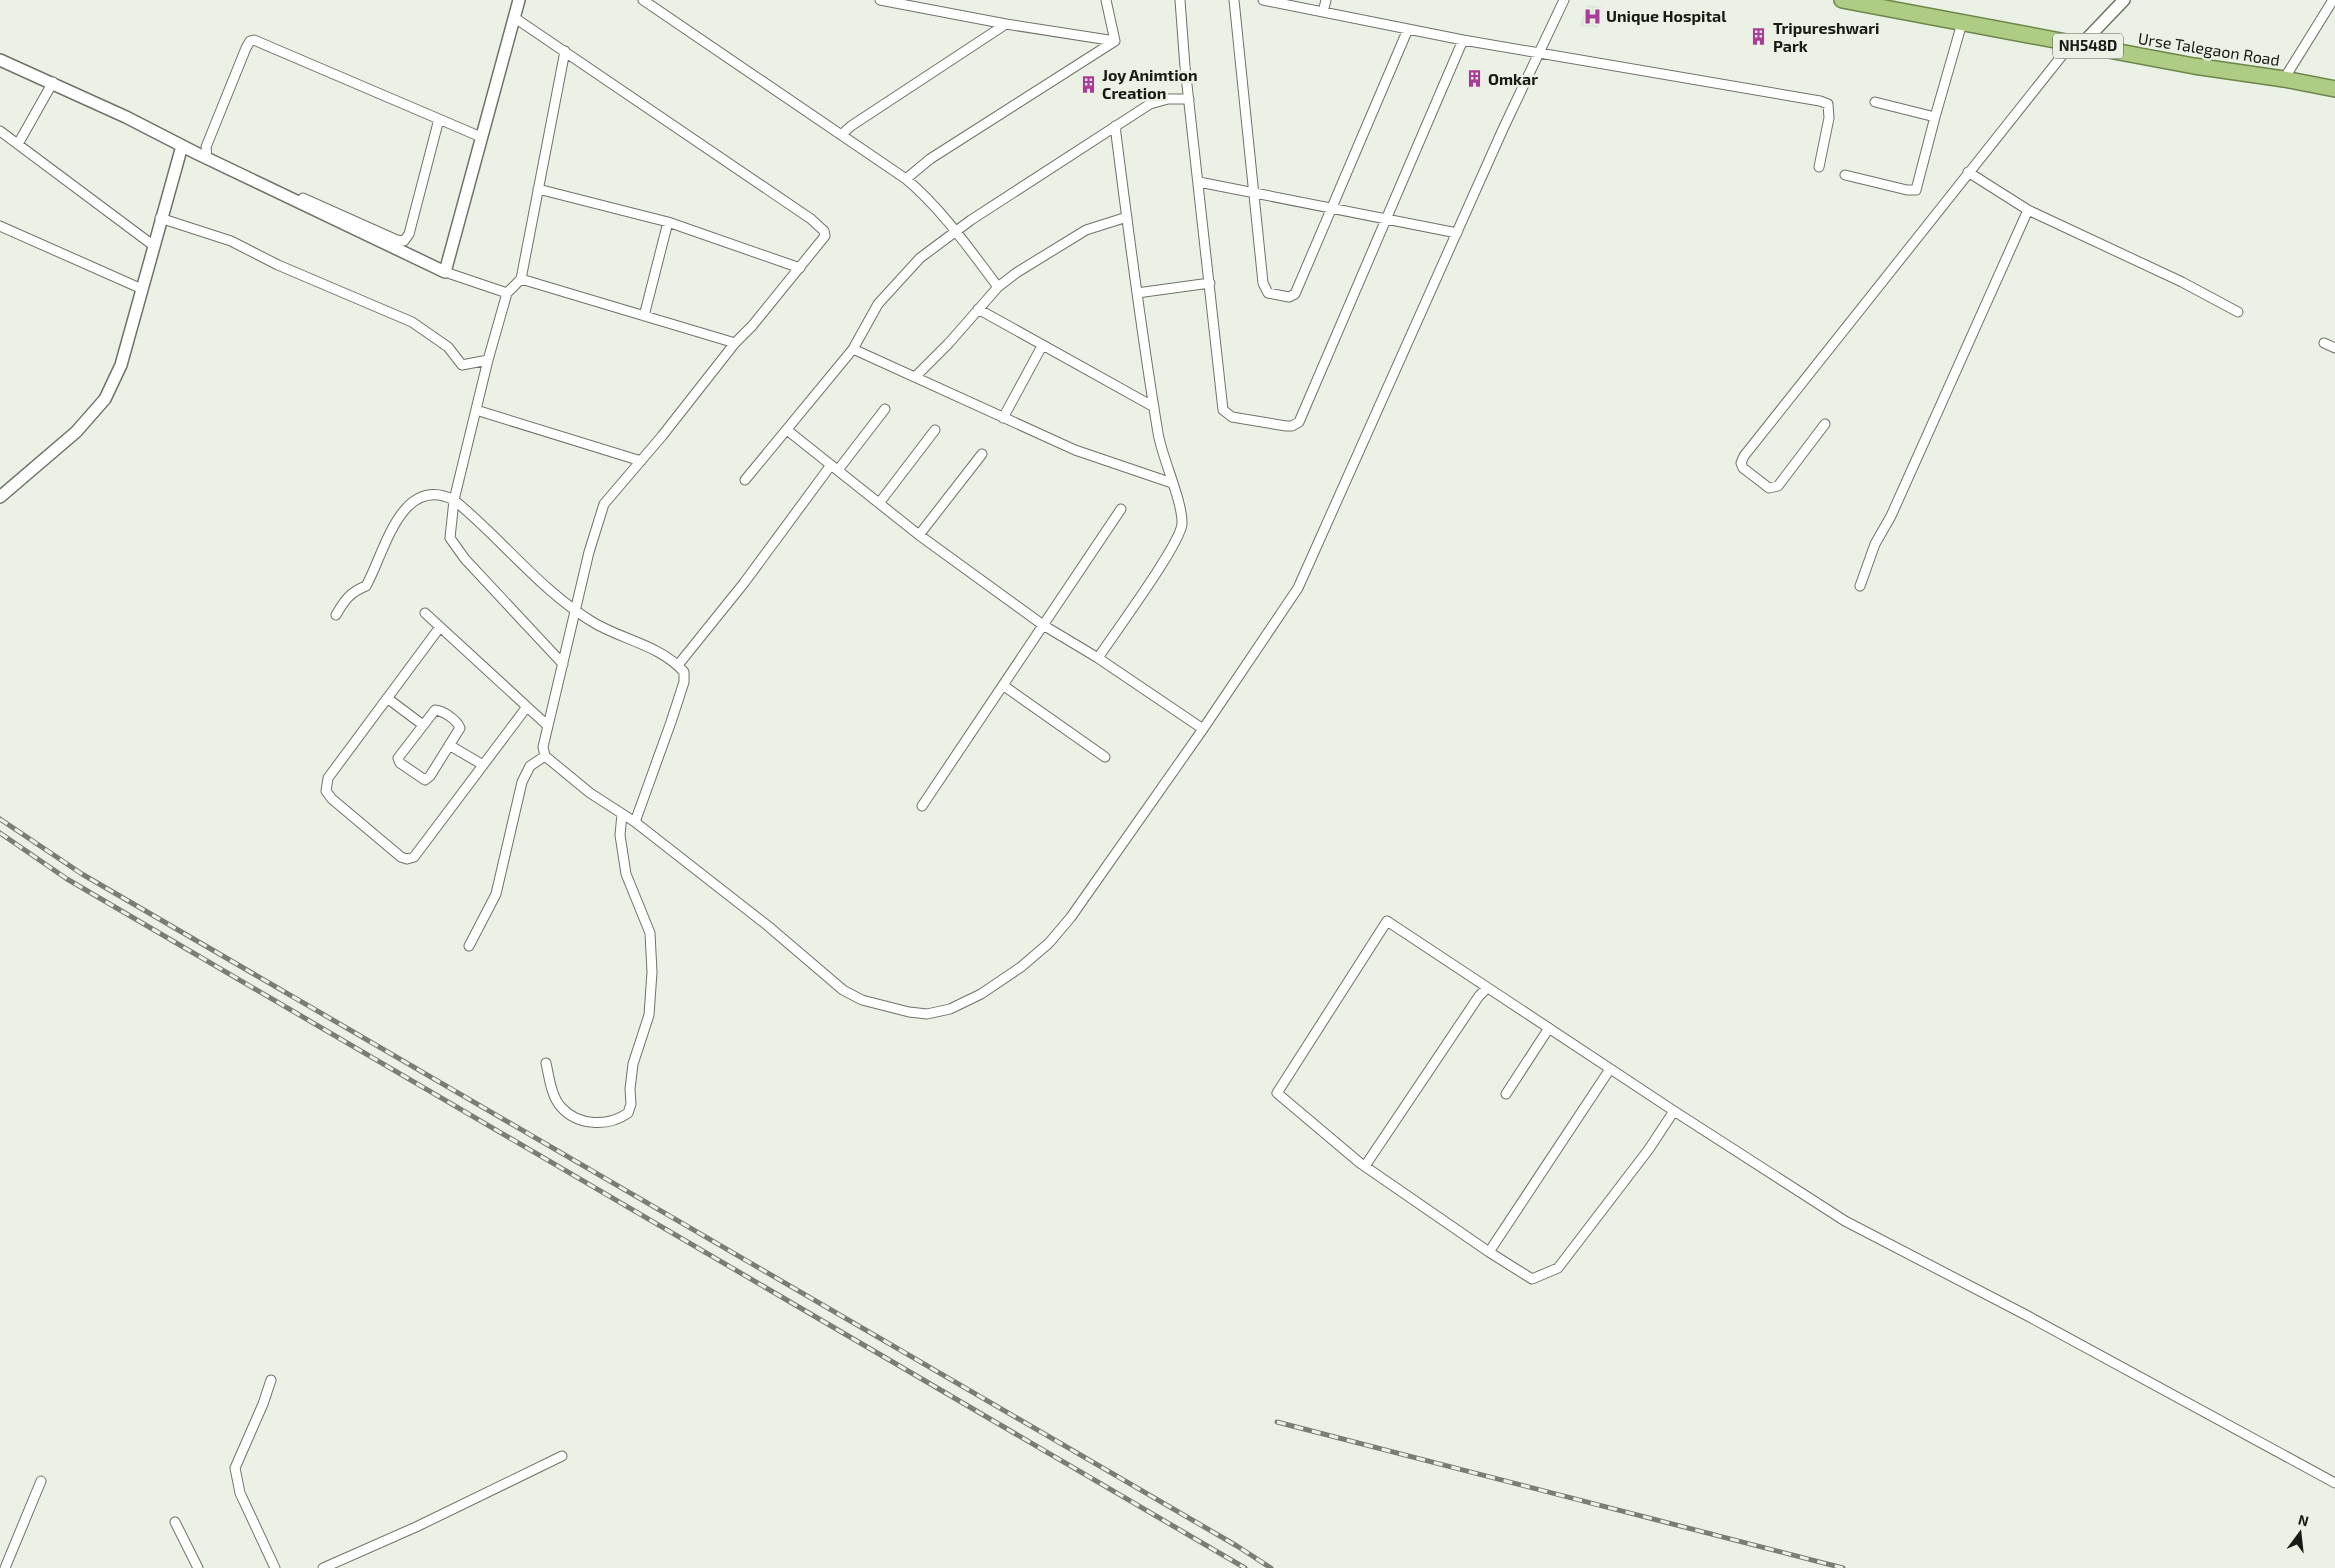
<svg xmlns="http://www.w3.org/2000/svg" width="2335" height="1568" viewBox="0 0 2335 1568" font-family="'Exo 2',sans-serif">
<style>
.built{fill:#dee7d5}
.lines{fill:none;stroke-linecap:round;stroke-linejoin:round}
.minor-casing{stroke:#6e7368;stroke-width:11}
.tertiary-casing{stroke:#6e7368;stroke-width:14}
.trunk-casing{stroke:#6c8649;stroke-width:18}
.minor{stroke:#fff;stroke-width:9}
.tertiary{stroke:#fff;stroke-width:11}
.trunk{stroke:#aecc83;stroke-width:15}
.rail-casing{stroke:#7a7d75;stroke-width:5}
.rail{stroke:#ecf1e5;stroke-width:3;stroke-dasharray:9;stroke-linecap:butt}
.labels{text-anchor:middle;stroke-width:5;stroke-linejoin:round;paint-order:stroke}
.shield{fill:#ecf1e5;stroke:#585a54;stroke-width:1}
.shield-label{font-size:15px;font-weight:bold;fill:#181a16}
.poi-label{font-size:16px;font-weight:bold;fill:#181a16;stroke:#ecf1e5;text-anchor:start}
.street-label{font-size:16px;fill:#181a16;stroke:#ecf1e5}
</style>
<rect width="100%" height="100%" fill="#ecf1e5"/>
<path class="built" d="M 1587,5 L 1602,7 L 1598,28 L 1580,26 Z"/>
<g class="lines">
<defs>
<path id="minor" d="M 643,0 L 906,179 C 942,209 970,250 998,287
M 880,0 L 1006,24 L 1115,41
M 1180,0 L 1185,67 L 1223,410 L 1232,417 L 1286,426 L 1292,426 L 1299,422 L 1463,40
M 1234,0 L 1263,283 L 1268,293 L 1289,297 L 1295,294 L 1408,29
M 1263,0 L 1463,40 L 1820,101 L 1828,104 L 1829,118 L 1819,167
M 1323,12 L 1326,0
M 515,18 L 811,219 L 824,231 L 825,236 L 752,326 L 735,343 L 662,436 L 604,504 L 589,552 L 543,747 L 545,756 L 590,793 L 635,822 L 768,926 L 843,990 L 862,1000 L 909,1012 L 927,1014 L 950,1009 L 981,994 L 1021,967 L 1049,943 L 1071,917 L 1203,729 L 1298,588 L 1503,129 L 1564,0
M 2284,79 L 2333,0
M 1935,117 L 1962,23
M 0,131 L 154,246
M 841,135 L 851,126 L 1006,24
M 18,144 L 53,82
M 207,158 L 206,147 L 246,48 L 250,41 L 254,40 L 481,137
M 1968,172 L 2028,210 L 2182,282 L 2238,312
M 1845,175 L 1907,190 L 1916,190 L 1935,117 L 1875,102
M 906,179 L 930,159 L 1115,41 L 1106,0
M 1199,182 L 1457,233
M 538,189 L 668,222 L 800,268
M 303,198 L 397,240 L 404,241 L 409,234 L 439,119
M 160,218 L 231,241 L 278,265 L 412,322 L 448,347 L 462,365 L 488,360
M 0,226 L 142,289
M 445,272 L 507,293
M 521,279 L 735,343
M 1137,293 L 1210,283
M 978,309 L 1154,407
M 644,316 L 668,222
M 2324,343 L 2335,348
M 853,349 L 1075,450 L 1172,483
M 915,377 L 949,343 L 998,287 L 1016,273 L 1086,230 L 1127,217
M 476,410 L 641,461
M 1003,418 L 1042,346
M 1825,424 L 1778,486 L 1769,488 L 1743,468 L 1741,463 L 1744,456 L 2072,43
M 787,430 L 919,535 L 1043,625 L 1098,658 L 1203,729
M 838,470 L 885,409
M 745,480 L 853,349 L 878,304 L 920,258 L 971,220 L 1150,104 L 1168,99 L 1189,99
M 880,502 L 935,430
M 919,535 L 982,454
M 1860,586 L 1875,544 L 1891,516 L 2028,210
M 425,613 L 548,726
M 336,615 C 344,601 350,592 366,586 C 384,555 400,473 454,500 C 501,538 539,589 591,621 C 621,640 659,644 684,672 L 684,682 L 671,722 L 635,822
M 440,627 L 328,778 L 326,791 L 332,799 L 401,857 L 407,859 L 414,857 L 526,708
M 1098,658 C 1113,635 1180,545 1182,524 C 1183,502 1162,458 1158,433 C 1141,331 1128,229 1115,126
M 563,664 L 465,559 L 450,538 L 454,500 L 488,360 L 507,293 L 521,279 L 565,51
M 678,665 L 744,583 L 831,465
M 1004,686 L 1105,757
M 387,698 L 423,725
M 435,710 C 444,711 457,720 460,728 L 430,776 L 425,780 L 400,763 L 398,758 Z
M 449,745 L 483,765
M 922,806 L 1121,509
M 469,946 L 496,894 L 522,782 L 530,766 L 545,756
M 546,1063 C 549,1076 551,1096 561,1107 C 578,1126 608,1127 628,1113 L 631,1104 L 630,1089 L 633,1064 L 649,1015 L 652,972 L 650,933 L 626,874 L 620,835 L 622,814
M 1506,1094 L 1549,1028
M 1674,1111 L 1649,1149 L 1558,1268 L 1532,1279 L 1489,1252 L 1360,1163 L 1277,1093 L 1387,921 L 1674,1111 L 1845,1221 L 2026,1315 L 2335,1483
M 1365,1166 L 1479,996 L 1487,988
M 1489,1252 L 1610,1069
M 271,1380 L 263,1404 L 235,1468 L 240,1493 L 275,1568
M 175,1522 L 198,1568
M 5,1568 L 41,1481
M 323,1568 L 416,1527 L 562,1456"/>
<path id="tertiary" d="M 2081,45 L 2124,0
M 0,60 L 126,117 L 198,154 L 445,272 L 519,0
M 0,497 L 76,432 L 105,399 L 121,365 L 182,146"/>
<path id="trunk" d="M 1842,0 L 2194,66 L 2284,79 L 2335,89"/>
</defs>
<use href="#minor" class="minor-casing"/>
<use href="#tertiary" class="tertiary-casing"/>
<use href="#trunk" class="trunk-casing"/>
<use href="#minor" class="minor"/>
<use href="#tertiary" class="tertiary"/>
<use href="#trunk" class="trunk"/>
<defs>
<path id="rail" d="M 0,819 L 82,874 L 1237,1546 L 1271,1568
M 0,833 L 67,879 L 1245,1568
M 1277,1422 L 1843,1568"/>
</defs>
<use href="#rail" class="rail-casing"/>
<use href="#rail" class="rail"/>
</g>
<defs>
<symbol id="hospital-bare" viewBox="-9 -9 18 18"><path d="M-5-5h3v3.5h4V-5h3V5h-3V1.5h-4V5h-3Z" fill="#aa3b99" stroke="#ecf1e5" stroke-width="2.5" paint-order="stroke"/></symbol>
<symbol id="building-bare" viewBox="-9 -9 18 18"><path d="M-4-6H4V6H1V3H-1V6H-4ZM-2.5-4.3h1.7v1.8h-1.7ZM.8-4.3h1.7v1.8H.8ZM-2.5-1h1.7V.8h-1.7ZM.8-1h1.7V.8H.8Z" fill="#aa3b99" stroke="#ecf1e5" stroke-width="2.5" paint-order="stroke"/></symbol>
</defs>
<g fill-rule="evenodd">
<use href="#hospital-bare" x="1580" y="4" width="25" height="25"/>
<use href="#building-bare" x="1746" y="24" width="25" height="25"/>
<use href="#building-bare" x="1462" y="66" width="25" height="25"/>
<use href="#building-bare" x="1076" y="72" width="25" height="25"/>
</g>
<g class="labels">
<rect class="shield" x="2053" y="33.5" width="70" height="25" rx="4"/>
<g class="shield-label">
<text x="2088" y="51">NH548D</text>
</g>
<g class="poi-label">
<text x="1606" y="22">Unique Hospital</text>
<text x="1773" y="34">Tripureshwari<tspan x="1773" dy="18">Park</tspan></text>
<text x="1102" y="81">Joy Animtion<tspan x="1102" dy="18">Creation</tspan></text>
<text x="1488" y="85">Omkar</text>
</g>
<g class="street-label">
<text transform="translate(2209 49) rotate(9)" y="6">Urse Talegaon Road</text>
</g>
</g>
<g transform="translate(2300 1533) rotate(15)" stroke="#ecf1e5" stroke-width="4" paint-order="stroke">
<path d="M0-4L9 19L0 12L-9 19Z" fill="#181a16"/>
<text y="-8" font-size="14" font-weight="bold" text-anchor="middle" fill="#181a16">N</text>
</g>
</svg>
